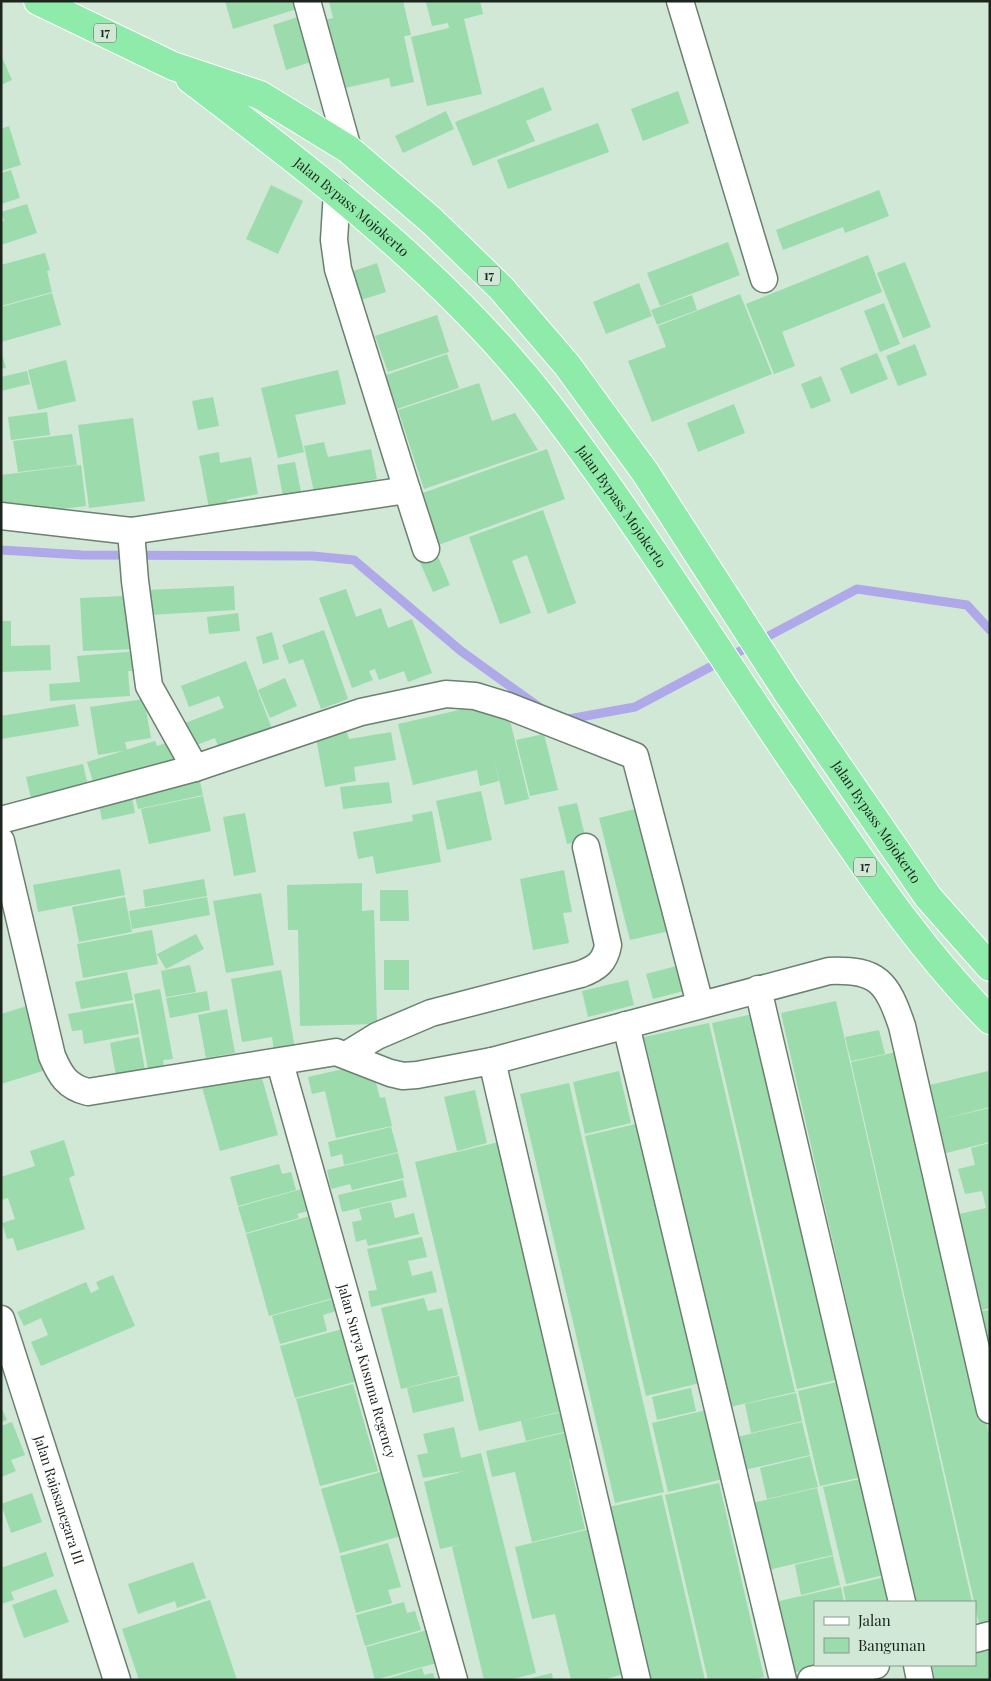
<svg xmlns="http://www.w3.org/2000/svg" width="991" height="1681" viewBox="0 0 991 1681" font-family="'Playfair Display',serif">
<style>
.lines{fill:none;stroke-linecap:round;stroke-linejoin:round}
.stream{stroke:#afa8e9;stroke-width:9}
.building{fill:#9bdbac}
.street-casing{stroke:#6b8170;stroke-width:29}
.highway-casing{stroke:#fff;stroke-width:30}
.street{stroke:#fff;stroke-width:26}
.highway{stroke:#8feba9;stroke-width:28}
.labels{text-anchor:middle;stroke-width:4;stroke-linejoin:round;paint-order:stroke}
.shield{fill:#d0e8d5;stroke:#515f54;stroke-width:1}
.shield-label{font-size:12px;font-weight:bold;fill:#1b241d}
.street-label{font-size:14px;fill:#1b241d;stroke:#d0e8d5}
</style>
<rect width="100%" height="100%" fill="#d0e8d5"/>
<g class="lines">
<path class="stream" d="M 1,550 L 82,555 L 313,556 L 354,560 L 461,651 L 539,707
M 563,720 L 635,707 L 857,589 L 967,605 L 990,630"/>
</g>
<path class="building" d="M 225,1 L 297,1 L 300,8 L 233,29 Z
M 329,1 L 403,1 L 411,35 L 404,36 L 414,82 L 391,87 L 389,78 L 341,89 L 324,20 L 333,18 Z
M 430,1 L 480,1 L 483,14 L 464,19 L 482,94 L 427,106 L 411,37 L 449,28 L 448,23 L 432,26 L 426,2 Z
M 301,16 L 314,61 L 286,70 L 273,25 Z
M 1,55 L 12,80 L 1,85 Z
M 543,87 L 552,110 L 526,121 L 535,141 L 473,166 L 455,122 Z
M 678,91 L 689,123 L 643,141 L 631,109 Z
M 446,111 L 454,129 L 403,153 L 395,136 Z
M 598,123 L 609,152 L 508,189 L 497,160 Z
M 9,126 L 21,165 L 1,171 L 1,129 Z
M 11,170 L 20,198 L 1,204 L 1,173 Z
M 271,185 L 303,201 L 278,254 L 246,239 Z
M 879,190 L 889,216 L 845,233 L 843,227 L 783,250 L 776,230 Z
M 27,204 L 37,233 L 1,245 L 1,222 L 4,221 L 1,212 Z
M 728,242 L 740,275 L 660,306 L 647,273 Z
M 45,253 L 50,270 L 47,271 L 52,292 L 1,306 L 1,284 L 35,275 L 1,284 L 1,265 Z
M 868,255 L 882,292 L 782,332 L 795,366 L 774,374 L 746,304 Z
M 905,262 L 931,327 L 903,338 L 877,273 Z
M 377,263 L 386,292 L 358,301 L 348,273 Z
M 639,283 L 652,316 L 606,334 L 593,302 Z
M 52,293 L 61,325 L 1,342 L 1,307 Z
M 740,294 L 772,374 L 652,422 L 628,361 L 666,347 L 658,326 Z
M 692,295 L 697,310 L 657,325 L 651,310 Z
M 884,303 L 900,344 L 880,352 L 864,311 Z
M 437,315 L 449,352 L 388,372 L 375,336 Z
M 915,344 L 927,375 L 898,386 L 886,356 Z
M 1,351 L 6,368 L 1,369 Z
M 877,353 L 888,379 L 851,394 L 840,368 Z
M 447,354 L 459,388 L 397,409 L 386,375 Z
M 66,360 L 76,401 L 38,410 L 28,370 Z
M 338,370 L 346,404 L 295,415 L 304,452 L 278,458 L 261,388 Z
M 27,371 L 30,384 L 1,391 L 1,377 Z
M 821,376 L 831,401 L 811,409 L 801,384 Z
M 479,383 L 492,421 L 515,413 L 538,450 L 424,489 L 398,410 Z
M 213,397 L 219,426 L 198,430 L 192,401 Z
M 734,404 L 745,433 L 698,452 L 687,423 Z
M 47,412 L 50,435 L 11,440 L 8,417 Z
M 133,418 L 145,501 L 89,508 L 78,425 Z
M 72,434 L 77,465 L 18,472 L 13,441 Z
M 324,442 L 328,457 L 371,449 L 377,479 L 314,492 L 304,446 Z
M 547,449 L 565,499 L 438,545 L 420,494 Z
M 219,452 L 220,463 L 251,457 L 258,494 L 227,500 L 229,510 L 210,513 L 199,456 Z
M 295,462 L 301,492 L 283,496 L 277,465 Z
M 81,465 L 86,506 L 29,513 L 28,505 L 1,508 L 1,475 Z
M 543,510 L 576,603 L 548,614 L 527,555 L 512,561 L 531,613 L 500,624 L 469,537 Z
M 436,552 L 450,585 L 433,592 L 419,560 Z
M 234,586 L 235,610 L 149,615 L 147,590 Z
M 346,589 L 356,617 L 381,608 L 388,628 L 412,619 L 432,673 L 408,682 L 404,671 L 379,680 L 375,669 L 369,671 L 373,680 L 352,688 L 319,598 Z
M 125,596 L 127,625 L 137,625 L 138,649 L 83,651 L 80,598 Z
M 238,613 L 240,631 L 209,634 L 207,617 Z
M 1,621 L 11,621 L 11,646 L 50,645 L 51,670 L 1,672 Z
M 324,630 L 348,699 L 321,709 L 303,659 L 289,664 L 282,645 Z
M 272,632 L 279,659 L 263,664 L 256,637 Z
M 138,651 L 139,670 L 128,671 L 130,696 L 50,701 L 49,684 L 80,682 L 77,656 Z
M 246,661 L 274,734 L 221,754 L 215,738 L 194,746 L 185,723 L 224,708 L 219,696 L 189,707 L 181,686 Z
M 285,678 L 297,706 L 270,718 L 258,690 Z
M 144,699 L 151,738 L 125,742 L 127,750 L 98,755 L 90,707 Z
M 75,704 L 79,726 L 1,739 L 1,716 Z
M 481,705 L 483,713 L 507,708 L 529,799 L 505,805 L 492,750 L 499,781 L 480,786 L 477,770 L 413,785 L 398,724 Z
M 347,732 L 349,739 L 391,732 L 396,760 L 354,767 L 356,781 L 325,787 L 316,738 Z
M 544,734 L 558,790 L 530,796 L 516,740 Z
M 155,741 L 157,746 L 172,741 L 179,763 L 95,788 L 87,762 Z
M 83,764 L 88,786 L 31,798 L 26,777 Z
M 198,773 L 203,795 L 138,809 L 133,788 Z
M 389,782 L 392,803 L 343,809 L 340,787 Z
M 481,791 L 492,840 L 447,850 L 436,801 Z
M 131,792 L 135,813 L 102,820 L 98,799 Z
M 203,796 L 211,831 L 149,844 L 141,809 Z
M 577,803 L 586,840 L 567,844 L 558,807 Z
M 643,807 L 673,930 L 630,940 L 599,818 Z
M 432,811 L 441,862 L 376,874 L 373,856 L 358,859 L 353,832 L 413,821 L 412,815 Z
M 245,813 L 256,872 L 234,876 L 223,817 Z
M 120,869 L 125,895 L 38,912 L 33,885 Z
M 564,870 L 572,912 L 563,913 L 569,943 L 533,950 L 520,879 Z
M 204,879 L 207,896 L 145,907 L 143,890 Z
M 362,883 L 362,911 L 374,910 L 377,1024 L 300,1026 L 298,930 L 288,930 L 287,885 Z
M 380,890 L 408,890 L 409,921 L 380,921 Z
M 261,893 L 274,965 L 226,973 L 213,901 Z
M 125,897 L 132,932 L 79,942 L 72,907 Z
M 207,897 L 210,915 L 132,929 L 129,911 Z
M 152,930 L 158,964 L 83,978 L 77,944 Z
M 196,934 L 204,949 L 166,969 L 157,954 Z
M 384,960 L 409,960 L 409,990 L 384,990 Z
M 684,964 L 691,989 L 653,999 L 646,974 Z
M 190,965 L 196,992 L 166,997 L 161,971 Z
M 281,970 L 295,1048 L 274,1051 L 272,1037 L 242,1042 L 231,979 Z
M 127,972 L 133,1000 L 81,1009 L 75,982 Z
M 628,980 L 634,1005 L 588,1017 L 582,991 Z
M 160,989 L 173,1059 L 163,1060 L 164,1066 L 148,1069 L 134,994 Z
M 207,991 L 210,1010 L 170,1018 L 166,998 Z
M 836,1001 L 889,1234 L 972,1602 L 915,1602 L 797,1084 L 781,1013 Z
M 133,1003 L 139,1034 L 84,1044 L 82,1030 L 72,1031 L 68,1014 Z
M 27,1006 L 46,1070 L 1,1084 L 1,1014 Z
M 227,1009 L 235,1053 L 206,1058 L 198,1015 Z
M 757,1013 L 819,1280 L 812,1282 L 836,1380 L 797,1389 L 712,1023 Z
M 709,1023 L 795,1392 L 730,1407 L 644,1037 Z
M 879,1030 L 885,1054 L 851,1061 L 845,1037 Z
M 139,1037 L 146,1076 L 117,1081 L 110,1043 Z
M 901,1051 L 990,1439 L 990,1630 L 981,1632 L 851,1062 Z
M 352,1067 L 375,1079 L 380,1098 L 385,1097 L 392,1126 L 336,1138 L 325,1091 L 312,1094 L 308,1077 Z
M 260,1071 L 278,1135 L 220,1151 L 202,1087 Z
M 619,1071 L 631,1123 L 585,1134 L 573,1082 Z
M 988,1071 L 990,1107 L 938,1120 L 930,1085 Z
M 569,1083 L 664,1492 L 615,1503 L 520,1094 Z
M 475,1090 L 487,1143 L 457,1151 L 444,1097 Z
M 990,1108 L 990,1142 L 946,1153 L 938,1120 Z
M 640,1123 L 700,1383 L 646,1396 L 585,1136 Z
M 391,1127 L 398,1152 L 344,1165 L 342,1154 L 331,1157 L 328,1142 Z
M 64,1140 L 75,1175 L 69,1178 L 85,1229 L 17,1251 L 13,1238 L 7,1239 L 2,1223 L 15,1219 L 8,1198 L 1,1200 L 1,1177 L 35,1166 L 30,1151 Z
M 499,1142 L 563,1411 L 479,1431 L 415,1162 Z
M 990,1143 L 990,1308 L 982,1310 L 959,1214 L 986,1208 L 982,1191 L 965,1194 L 958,1169 L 975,1165 L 971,1148 Z
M 398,1153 L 404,1178 L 352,1190 L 350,1184 L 331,1189 L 327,1170 Z
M 279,1164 L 282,1174 L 291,1172 L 296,1190 L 238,1206 L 230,1177 Z
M 403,1180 L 407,1197 L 342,1212 L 338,1195 Z
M 302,1189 L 308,1211 L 297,1214 L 299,1218 L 246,1233 L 238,1207 Z
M 391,1202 L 395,1218 L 414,1213 L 419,1234 L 368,1246 L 366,1239 L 356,1242 L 352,1222 L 362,1220 L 359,1209 Z
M 310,1216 L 333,1298 L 269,1316 L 246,1234 Z
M 422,1237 L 427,1257 L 408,1261 L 412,1276 L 432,1271 L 437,1292 L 371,1307 L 368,1291 L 377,1290 L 367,1249 Z
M 113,1275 L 135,1326 L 41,1366 L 31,1342 L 48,1335 L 41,1318 L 24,1326 L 17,1312 L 86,1282 L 91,1293 L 99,1289 L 96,1282 Z
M 424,1298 L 428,1311 L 442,1308 L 458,1375 L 401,1389 L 381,1308 Z
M 333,1299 L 336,1311 L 323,1315 L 327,1331 L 280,1344 L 272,1316 Z
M 990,1310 L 990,1339 L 989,1340 L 982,1311 Z
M 346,1328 L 361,1380 L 295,1398 L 280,1346 Z
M 459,1376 L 464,1401 L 413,1413 L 407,1388 Z
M 845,1380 L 867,1476 L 820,1486 L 798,1391 Z
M 353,1384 L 378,1471 L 320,1486 L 296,1399 Z
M 691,1388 L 696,1411 L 657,1420 L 652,1397 Z
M 796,1393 L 802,1421 L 751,1433 L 745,1404 Z
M 1,1407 L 7,1420 L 1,1422 Z
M 707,1410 L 723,1479 L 668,1492 L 652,1423 Z
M 563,1412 L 568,1431 L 526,1441 L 521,1421 Z
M 12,1422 L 25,1455 L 11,1460 L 16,1471 L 1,1477 L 1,1426 Z
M 802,1422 L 810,1455 L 744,1470 L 737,1437 Z
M 454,1427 L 461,1458 L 481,1453 L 536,1673 L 509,1680 L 484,1680 L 452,1547 L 463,1544 L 440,1549 L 424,1482 L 464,1471 L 423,1478 L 417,1455 L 428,1453 L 423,1434 Z
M 568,1432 L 574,1458 L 569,1459 L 585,1529 L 532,1542 L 515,1472 L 492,1477 L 486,1451 Z
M 810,1456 L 818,1487 L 767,1499 L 760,1468 Z
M 384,1471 L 401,1536 L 340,1553 L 321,1489 Z
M 865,1478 L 888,1574 L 846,1584 L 823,1487 Z
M 719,1483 L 764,1677 L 750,1680 L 708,1680 L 665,1495 Z
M 817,1488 L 833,1555 L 768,1570 L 752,1503 Z
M 32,1493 L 42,1522 L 11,1533 L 1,1504 Z
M 662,1495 L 705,1680 L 649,1680 L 609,1507 Z
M 590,1529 L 624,1674 L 602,1680 L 571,1680 L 555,1614 L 532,1619 L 515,1547 Z
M 388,1543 L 401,1587 L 388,1590 L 392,1603 L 356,1613 L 340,1556 Z
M 46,1552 L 54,1576 L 11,1592 L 14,1600 L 1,1604 L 1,1568 Z
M 833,1556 L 840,1585 L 801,1595 L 795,1565 Z
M 193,1562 L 206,1598 L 177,1608 L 175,1601 L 138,1614 L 128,1584 Z
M 894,1575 L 900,1602 L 846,1602 L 843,1587 Z
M 841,1587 L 844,1602 L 815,1602 L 815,1665 L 826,1666 L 792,1673 L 775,1602 Z
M 56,1589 L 69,1622 L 24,1638 L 12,1605 Z
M 210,1600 L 237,1680 L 139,1680 L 122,1629 Z
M 404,1602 L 407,1613 L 415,1611 L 421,1630 L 365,1646 L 356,1615 Z
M 431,1629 L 440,1662 L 375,1680 L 366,1647 Z
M 990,1648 L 990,1680 L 935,1680 L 932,1665 L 975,1665 L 975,1652 Z
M 422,1668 L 424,1675 L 433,1673 L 435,1680 L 383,1680 Z
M 552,1673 L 553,1680 L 528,1680 L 528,1679 Z"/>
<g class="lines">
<defs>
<g id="street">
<path d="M 307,1 L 348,149"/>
<path d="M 680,1 L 764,279"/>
<path d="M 407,490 L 426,549"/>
<path d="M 1,516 L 131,531 L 407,490 L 338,269 L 334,240 L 337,192"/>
<path d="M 131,531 L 135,581 L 149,686 L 195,768"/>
<path d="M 1,820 L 195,768 L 361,712 L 446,694 L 475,696 L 508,706 L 635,756 L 700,1004"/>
<path d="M 1,841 L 52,1056 C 60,1075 67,1087 88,1092 L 336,1052 L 390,1073 L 403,1076 L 417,1075 L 492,1061 L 829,971 C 878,969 887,982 902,1026 L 990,1410"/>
<path d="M 758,989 L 902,1602"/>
<path d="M 626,1025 L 783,1680"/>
<path d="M 346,1055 L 377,1036 L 431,1013 L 581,974 C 597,968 605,962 608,945 L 586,847"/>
<path d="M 492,1061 L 637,1680"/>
<path id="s1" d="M 280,1063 L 454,1680"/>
<path id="s2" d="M 1,1319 L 117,1680"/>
<path d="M 975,1639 L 990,1635"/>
<path d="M 917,1665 L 920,1680"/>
<path d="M 811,1680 L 876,1665"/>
</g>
<g id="highway">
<path id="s3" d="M 38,1 L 173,66 L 260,95 L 348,149 L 432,221 L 501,288 L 567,365 L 645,472 L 787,692 L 928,897 L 990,967"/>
<path id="s4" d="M 190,79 C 320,178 449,276 549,406 C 648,535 732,675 825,808 C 877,884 925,954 990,1020"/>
</g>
</defs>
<use href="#street" class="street-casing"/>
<use href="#highway" class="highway-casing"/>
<use href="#street" class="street"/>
<use href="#highway" class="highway"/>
</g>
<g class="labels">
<g class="shield">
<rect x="94" y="23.5" width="22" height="19" rx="4"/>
<rect x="478" y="266.5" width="22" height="19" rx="4"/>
<rect x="854" y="857.5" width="22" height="19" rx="4"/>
</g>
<g class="shield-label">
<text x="105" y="37">17</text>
<text x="489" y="280">17</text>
<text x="865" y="871">17</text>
</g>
<g class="street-label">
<text dy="5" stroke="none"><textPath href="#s4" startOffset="206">Jalan Bypass Mojokerto</textPath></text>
<text dy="5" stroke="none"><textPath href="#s4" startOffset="611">Jalan Bypass Mojokerto</textPath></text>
<text dy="5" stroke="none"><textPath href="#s3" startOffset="1205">Jalan Bypass Mojokerto</textPath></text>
<text dy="5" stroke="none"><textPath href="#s1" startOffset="320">Jalan Surya Kusuma Regency</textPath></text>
<text dy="5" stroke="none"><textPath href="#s2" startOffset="190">Jalan Rajasanegara III</textPath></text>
</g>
</g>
<rect width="991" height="1681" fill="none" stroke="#1b241d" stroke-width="5"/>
<rect x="814" y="1601" width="162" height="65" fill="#d0e8d5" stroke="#889a8b"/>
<rect x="824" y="1617" width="25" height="8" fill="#ffffff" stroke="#889a8b"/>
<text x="858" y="1626" font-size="15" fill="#1b241d">Jalan</text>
<rect x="824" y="1638" width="25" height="15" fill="#9bdbac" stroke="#889a8b"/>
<text x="858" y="1651" font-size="15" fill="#1b241d">Bangunan</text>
</svg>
